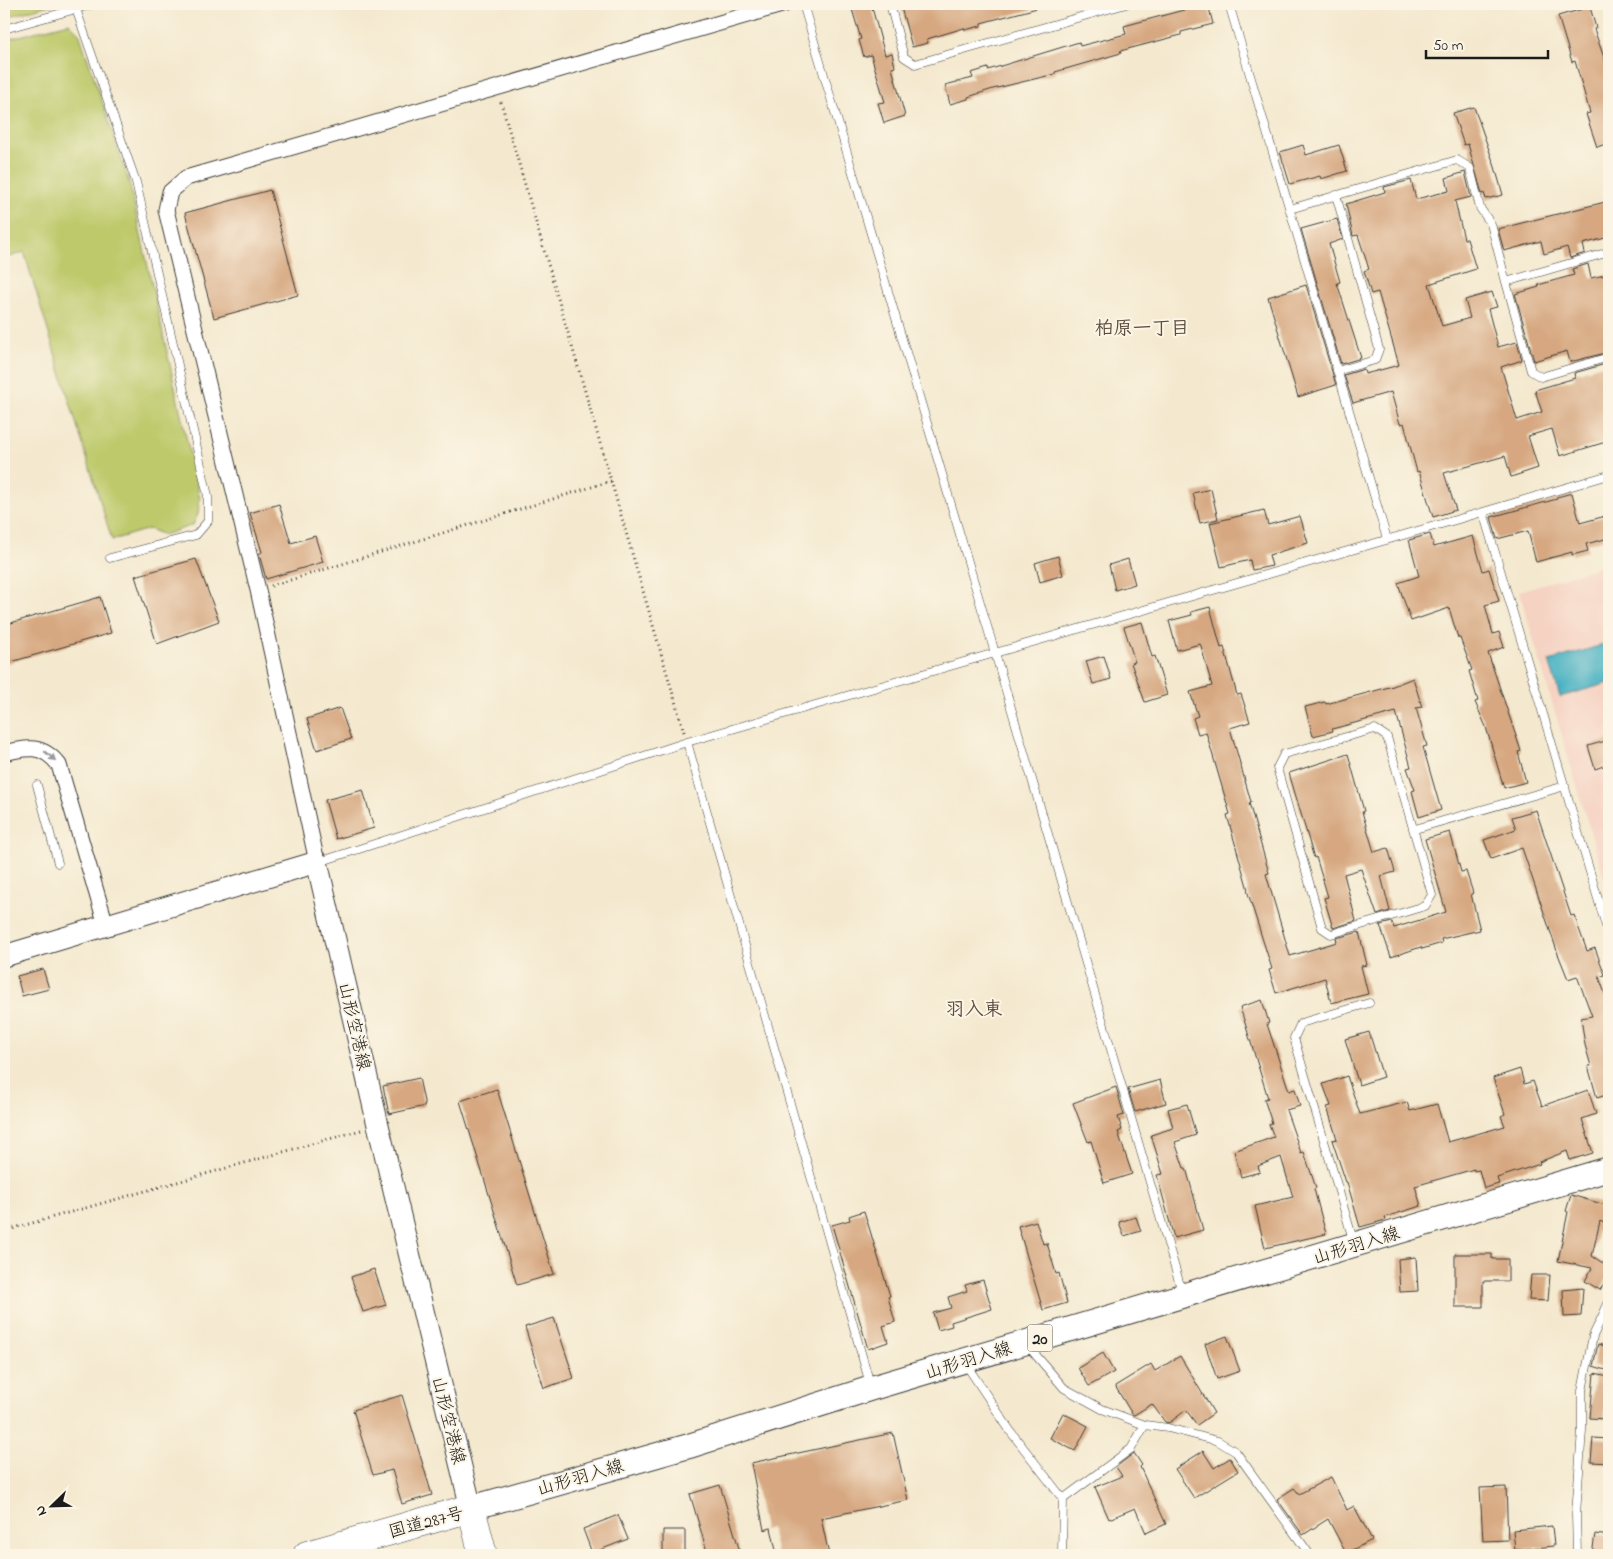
<svg xmlns="http://www.w3.org/2000/svg" width="1613" height="1559" viewBox="0 0 1613 1559" font-family="'Indie Flower','Klee One',sans-serif">
<style>
.built{fill:#f5d2c2}
.green{fill:#bdc96a;stroke:#6c7243}
.water{fill:#44b0c2;stroke:#30666f}
.building{fill:#d6a780}
.lines{fill:none;stroke-linecap:round;stroke-linejoin:round}
.lane-casing{stroke:#3c3b37;stroke-width:9}
.street-casing{stroke:#3c3b37;stroke-width:17}
.secondary-casing{stroke:#3c3b37;stroke-width:23}
.primary-casing{stroke:#3c3b37;stroke-width:26}
.highway-casing{stroke:#3c3b37;stroke-width:29}
.path{stroke:#3c3b37;stroke-width:3;stroke-dasharray:1 4;stroke-linecap:butt}
.lane{stroke:#fff;stroke-width:8}
.street{stroke:#fff;stroke-width:15}
.secondary{stroke:#fff;stroke-width:21}
.primary{stroke:#fff;stroke-width:24}
.highway{stroke:#fff;stroke-width:28}
.oneway{fill:#999}
.labels{text-anchor:middle;stroke-width:4;stroke-linejoin:round;paint-order:stroke}
.shield{fill:#fcf5e5;stroke:#5f5d58;stroke-width:1}
.shield-label{font-size:16px;font-weight:bold;fill:#1c1c1c}
.street-label{font-size:18px;fill:#1c1c1c;stroke:#fcf5e5}
.neighbourhood-label{font-size:19px;font-weight:bold;fill:#5d4d3f;stroke:#fcf5e5}
</style>
<rect width="100%" height="100%" fill="#fcf5e5"/>
<filter id="ink" filterUnits="userSpaceOnUse"><feTurbulence type="fractalNoise" baseFrequency=".02" numOctaves="2"/><feDisplacementMap in="SourceGraphic" scale="10" xChannelSelector="R" yChannelSelector="G"/><feConvolveMatrix kernelMatrix="1 2 1 2 8 2 1 2 1" color-interpolation-filters="sRGB"/></filter>
<filter id="wash" filterUnits="userSpaceOnUse"><feTurbulence type="fractalNoise" baseFrequency=".0096" numOctaves="4" result="noise"/><feDisplacementMap in="SourceGraphic" scale="20" xChannelSelector="R" yChannelSelector="G"/><feGaussianBlur stdDeviation="1.12" result="paint"/><feColorMatrix in="noise" values="0 0 0 0 0 0 0 0 0 0 0 0 0 0 0 0 0 1.4 0 .05"/><feComposite in="paint" operator="in"/></filter>
<g filter="url(#wash)">
<rect width="100%" height="100%" fill="#f4e9cf"/>
<path class="built" d="M 1609,564 L 1609,895 L 1519,591 Z"/>
<path class="green" d="M 4,4 L 53,4 L 4,18 Z
M 69,23 L 79,33 L 129,182 L 200,499 L 198,514 L 193,525 L 164,535 L 149,529 L 112,540 L 24,252 L 4,259 L 4,40 Z"/>
<path class="water" d="M 1609,643 L 1609,683 L 1560,697 L 1549,661 Z"/>
<g id="blocks">
<path class="building" d="M 860,4 L 871,4 L 885,55 L 892,53 L 895,67 L 892,68 L 905,116 L 884,123 L 878,103 L 885,102 L 871,55 L 864,57 L 859,40 L 861,39 L 851,6 Z
M 900,4 L 1036,4 L 1037,8 L 981,23 L 981,26 L 965,30 L 964,28 L 927,39 L 928,43 L 912,47 Z
M 1200,4 L 1208,4 L 1213,24 L 1181,32 L 1181,35 L 1120,51 L 1121,53 L 1055,72 L 1055,74 L 993,89 L 968,97 L 968,99 L 950,104 L 945,85 L 973,78 L 971,73 L 988,68 L 988,70 L 1079,42 L 1080,46 L 1126,34 L 1124,26 L 1191,8 L 1191,6 Z
M 1590,7 L 1596,28 L 1594,29 L 1609,72 L 1609,143 L 1597,147 L 1586,114 L 1590,113 L 1575,61 L 1572,62 L 1558,16 Z
M 1474,107 L 1495,167 L 1503,195 L 1486,199 L 1484,193 L 1482,194 L 1468,144 L 1464,145 L 1453,113 Z
M 1303,145 L 1306,155 L 1339,145 L 1347,171 L 1321,179 L 1320,176 L 1290,184 L 1280,152 Z
M 1465,172 L 1471,197 L 1455,201 L 1464,239 L 1467,239 L 1476,269 L 1429,284 L 1442,326 L 1470,318 L 1465,300 L 1492,292 L 1497,307 L 1488,309 L 1498,347 L 1517,342 L 1522,360 L 1501,367 L 1517,420 L 1542,412 L 1535,390 L 1575,378 L 1574,373 L 1609,363 L 1609,441 L 1560,456 L 1552,429 L 1528,436 L 1538,468 L 1511,477 L 1505,456 L 1444,473 L 1456,510 L 1433,517 L 1419,471 L 1417,472 L 1404,423 L 1400,424 L 1391,392 L 1353,403 L 1344,375 L 1364,369 L 1365,374 L 1399,365 L 1378,292 L 1371,294 L 1364,271 L 1369,269 L 1358,235 L 1353,236 L 1346,204 L 1385,192 L 1384,187 L 1411,180 L 1416,199 L 1449,191 L 1446,178 Z
M 270,190 L 298,295 L 214,318 L 185,213 Z
M 1609,201 L 1609,237 L 1583,244 L 1585,253 L 1570,258 L 1567,247 L 1544,254 L 1541,241 L 1504,251 L 1498,229 Z
M 1337,219 L 1343,239 L 1329,244 L 1340,282 L 1337,283 L 1361,358 L 1341,364 L 1301,229 Z
M 1588,264 L 1591,278 L 1609,274 L 1609,352 L 1570,362 L 1567,351 L 1534,361 L 1515,294 L 1539,287 L 1538,285 L 1574,275 L 1572,269 Z
M 1306,285 L 1336,385 L 1298,397 L 1268,297 Z
M 1211,489 L 1218,519 L 1200,523 L 1193,493 Z
M 1572,493 L 1580,523 L 1609,515 L 1609,538 L 1586,544 L 1588,551 L 1572,555 L 1572,552 L 1536,562 L 1528,531 L 1497,539 L 1491,517 L 1557,499 L 1557,497 Z
M 279,504 L 291,543 L 315,536 L 323,562 L 266,579 L 259,554 L 262,552 L 250,513 Z
M 1264,510 L 1268,525 L 1300,516 L 1308,543 L 1269,555 L 1272,566 L 1252,570 L 1250,560 L 1221,567 L 1210,523 Z
M 1430,534 L 1434,547 L 1473,536 L 1483,571 L 1489,569 L 1499,601 L 1485,605 L 1493,634 L 1499,632 L 1504,647 L 1488,653 L 1521,751 L 1518,752 L 1526,782 L 1504,788 L 1486,727 L 1475,702 L 1478,701 L 1469,671 L 1472,670 L 1460,638 L 1458,638 L 1449,608 L 1411,621 L 1398,583 L 1419,576 L 1409,540 Z
M 1058,556 L 1063,575 L 1040,582 L 1035,563 Z
M 196,559 L 219,621 L 157,644 L 135,576 Z
M 1128,559 L 1135,584 L 1115,590 L 1109,565 Z
M 100,597 L 111,633 L 4,664 L 4,625 Z
M 1210,607 L 1221,648 L 1224,647 L 1237,695 L 1241,694 L 1250,722 L 1230,728 L 1251,802 L 1249,803 L 1269,873 L 1266,874 L 1290,956 L 1337,942 L 1336,938 L 1359,932 L 1367,965 L 1361,966 L 1368,994 L 1331,1003 L 1325,978 L 1276,993 L 1269,970 L 1272,969 L 1247,890 L 1248,890 L 1227,815 L 1230,814 L 1206,732 L 1198,734 L 1193,718 L 1198,716 L 1190,692 L 1212,686 L 1201,646 L 1200,644 L 1177,650 L 1169,621 L 1192,615 L 1191,612 Z
M 1142,622 L 1152,657 L 1155,656 L 1167,695 L 1145,702 L 1131,663 L 1135,662 L 1124,627 Z
M 1104,656 L 1111,679 L 1093,684 L 1086,661 Z
M 1413,678 L 1422,707 L 1416,708 L 1427,746 L 1423,747 L 1441,810 L 1419,817 L 1412,791 L 1415,790 L 1407,768 L 1411,767 L 1396,712 L 1332,729 L 1333,731 L 1313,736 L 1305,707 L 1325,702 L 1326,704 L 1393,686 Z
M 340,708 L 351,739 L 317,750 L 307,719 Z
M 1609,740 L 1609,764 L 1595,769 L 1588,746 Z
M 1348,754 L 1364,811 L 1362,812 L 1374,852 L 1388,848 L 1395,872 L 1381,876 L 1390,911 L 1377,915 L 1361,869 L 1344,874 L 1356,921 L 1333,928 L 1324,898 L 1328,897 L 1316,857 L 1314,858 L 1289,773 Z
M 363,790 L 374,828 L 336,839 L 325,800 Z
M 1536,810 L 1571,916 L 1574,915 L 1587,951 L 1595,948 L 1605,975 L 1599,977 L 1609,1005 L 1609,1094 L 1597,1098 L 1588,1066 L 1591,1066 L 1585,1045 L 1581,1018 L 1592,1016 L 1577,976 L 1568,979 L 1558,954 L 1522,848 L 1491,859 L 1484,840 L 1516,829 L 1512,817 Z
M 1450,832 L 1461,872 L 1466,871 L 1473,893 L 1471,894 L 1480,930 L 1441,939 L 1442,943 L 1422,949 L 1421,947 L 1391,957 L 1380,925 L 1392,922 L 1394,928 L 1446,912 L 1425,839 Z
M 43,969 L 49,989 L 22,996 L 17,976 Z
M 1262,1000 L 1269,1023 L 1267,1024 L 1289,1091 L 1295,1089 L 1300,1106 L 1286,1110 L 1301,1153 L 1304,1152 L 1316,1188 L 1314,1189 L 1326,1234 L 1265,1248 L 1255,1206 L 1293,1197 L 1281,1157 L 1258,1166 L 1260,1172 L 1241,1177 L 1234,1151 L 1274,1137 L 1269,1124 L 1272,1123 L 1264,1099 L 1268,1098 L 1240,1007 Z
M 1369,1032 L 1383,1077 L 1359,1085 L 1345,1039 Z
M 1520,1069 L 1524,1084 L 1533,1081 L 1542,1106 L 1588,1090 L 1596,1114 L 1582,1119 L 1593,1153 L 1570,1160 L 1567,1151 L 1539,1162 L 1540,1164 L 1497,1178 L 1499,1184 L 1484,1188 L 1479,1170 L 1474,1171 L 1474,1169 L 1415,1186 L 1421,1206 L 1385,1217 L 1386,1220 L 1360,1227 L 1347,1182 L 1346,1182 L 1332,1140 L 1337,1139 L 1327,1107 L 1331,1106 L 1323,1084 L 1347,1076 L 1360,1114 L 1407,1102 L 1410,1111 L 1437,1104 L 1448,1142 L 1505,1126 L 1501,1116 L 1505,1114 L 1493,1078 Z
M 419,1078 L 425,1106 L 389,1114 L 383,1086 Z
M 1160,1080 L 1166,1103 L 1135,1112 L 1128,1089 Z
M 1116,1087 L 1124,1115 L 1118,1117 L 1122,1130 L 1118,1132 L 1132,1174 L 1104,1183 L 1091,1141 L 1088,1142 L 1073,1103 Z
M 497,1089 L 554,1274 L 517,1285 L 460,1101 Z
M 1187,1104 L 1196,1135 L 1175,1142 L 1184,1168 L 1186,1168 L 1203,1230 L 1174,1238 L 1157,1175 L 1163,1174 L 1151,1135 L 1173,1128 L 1168,1109 Z
M 1571,1195 L 1609,1206 L 1609,1224 L 1600,1221 L 1592,1256 L 1609,1267 L 1609,1276 L 1600,1290 L 1585,1281 L 1592,1268 L 1558,1261 L 1568,1212 L 1566,1211 Z
M 864,1211 L 890,1296 L 888,1297 L 895,1322 L 883,1326 L 888,1342 L 868,1349 L 832,1225 L 850,1220 L 849,1216 Z
M 1136,1217 L 1141,1231 L 1124,1236 L 1119,1222 Z
M 1036,1221 L 1043,1244 L 1047,1243 L 1056,1274 L 1059,1273 L 1067,1303 L 1043,1310 L 1018,1226 Z
M 1455,1254 L 1492,1254 L 1492,1259 L 1508,1259 L 1508,1281 L 1483,1281 L 1483,1307 L 1455,1307 Z
M 1416,1257 L 1418,1291 L 1400,1292 L 1398,1259 Z
M 374,1269 L 386,1305 L 363,1312 L 351,1277 Z
M 1531,1275 L 1550,1275 L 1548,1301 L 1529,1300 Z
M 983,1280 L 992,1309 L 951,1322 L 952,1326 L 938,1330 L 933,1313 L 951,1308 L 948,1297 L 967,1291 L 965,1285 Z
M 1583,1288 L 1581,1316 L 1564,1317 L 1563,1290 Z
M 554,1318 L 574,1378 L 544,1388 L 525,1327 Z
M 1227,1336 L 1240,1371 L 1217,1379 L 1205,1344 Z
M 1598,1344 L 1609,1347 L 1609,1359 L 1606,1370 L 1593,1366 Z
M 1103,1353 L 1114,1372 L 1089,1386 L 1078,1368 Z
M 1180,1356 L 1214,1413 L 1197,1425 L 1186,1410 L 1169,1423 L 1165,1422 L 1152,1404 L 1134,1415 L 1132,1414 L 1115,1386 L 1151,1364 L 1155,1371 Z
M 1594,1373 L 1609,1376 L 1609,1392 L 1606,1392 L 1605,1419 L 1590,1418 Z
M 402,1395 L 432,1495 L 402,1504 L 392,1470 L 373,1475 L 353,1410 Z
M 1063,1413 L 1088,1426 L 1075,1451 L 1050,1438 Z
M 893,1433 L 908,1500 L 821,1518 L 829,1555 L 777,1555 L 771,1528 L 764,1530 L 751,1463 Z
M 1593,1438 L 1609,1439 L 1609,1463 L 1591,1462 Z
M 1203,1451 L 1214,1468 L 1230,1458 L 1238,1471 L 1194,1498 L 1175,1469 Z
M 1134,1453 L 1142,1465 L 1140,1467 L 1166,1524 L 1146,1533 L 1135,1508 L 1109,1519 L 1095,1487 L 1122,1476 L 1116,1467 Z
M 1331,1477 L 1347,1510 L 1354,1506 L 1372,1540 L 1346,1553 L 1328,1519 L 1303,1535 L 1277,1499 L 1294,1488 L 1299,1494 Z
M 720,1485 L 741,1555 L 708,1555 L 690,1494 Z
M 1506,1487 L 1508,1540 L 1483,1541 L 1480,1488 Z
M 618,1515 L 628,1539 L 592,1553 L 583,1529 Z
M 1552,1526 L 1554,1546 L 1515,1550 L 1513,1530 Z
M 663,1530 L 685,1530 L 685,1555 L 663,1555 Z
M 1595,1534 L 1609,1536 L 1609,1555 L 1592,1555 Z"/>
</g>
</g>
<g filter="url(#ink)">
<use href="#blocks" fill-opacity="0" stroke="#3c3b37" stroke-width="1"/>
<g class="lines">
<defs>
<path id="lane" d="M 93,4 L 76,9 L 136,182 L 208,496 L 208,521 L 196,535 L 110,558
M 803,4 L 995,653 L 1182,1292
M 890,4 L 904,57 L 915,64 L 1126,4
M 1229,4 L 1387,539
M 4,29 L 76,9
M 1336,195 L 1379,349 L 1375,360 L 1337,371
M 1290,209 L 1457,160 L 1470,168 L 1480,208 L 1491,224 L 1506,282
M 1609,252 L 1506,282 L 1531,371 L 1541,377 L 1609,357
M 1609,475 L 1483,512 L 1609,936
M 1375,729 L 1387,737 L 1432,895 L 1425,906 L 1331,934 L 1322,928 L 1277,768 L 1284,754 Z
M 687,742 L 870,1384
M 37,785 L 58,863
M 1415,829 L 1565,786
M 319,862 L 687,742 L 1483,512
M 1354,1243 L 1294,1038 L 1301,1023 L 1369,1003
M 1028,1346 L 1064,1388 L 1102,1409 L 1145,1425 L 1168,1428 L 1218,1441 L 1236,1452 L 1310,1555
M 965,1363 L 1011,1432 L 1063,1499 L 1062,1555
M 1063,1499 L 1131,1449 L 1145,1425
M 1577,1555 L 1576,1514 L 1582,1430 L 1582,1391 L 1593,1336 L 1609,1302"/>
<path id="street" d="M 4,753 C 27,747 43,744 59,765 L 106,925
M 317,862 L 258,590 L 166,210 L 170,192 L 186,178 L 785,4"/>
<path id="secondary" d="M 4,956 L 317,862 L 378,1125 L 471,1508"/>
<path id="primary" d="M 471,1508 L 689,1446 L 872,1388 L 1609,1169"/>
<path id="highway" d="M 307,1555 L 471,1508 L 483,1555"/>
</defs>
<use href="#lane" class="lane-casing"/>
<use href="#street" class="street-casing"/>
<use href="#secondary" class="secondary-casing"/>
<use href="#primary" class="primary-casing"/>
<use href="#highway" class="highway-casing"/>
<path class="path" d="M 501,102 L 684,732
M 271,586 L 611,481
M 4,1231 L 361,1130"/>
<use href="#lane" class="lane"/>
<use href="#street" class="street"/>
<use href="#secondary" class="secondary"/>
<use href="#primary" class="primary"/>
<use href="#highway" class="highway"/>
</g>
<defs><path id="oneway-solid" d="M-6-.8H1V-3.2L6.5 0L1 3.2V.8H-6Z" transform="scale(1.25)"/></defs>
<use class="oneway" href="#oneway-solid" transform="translate(50 756) rotate(40)"/>
</g>
<g class="labels">
<rect class="shield" x="1027.5" y="1324.5" width="25" height="27" rx="4"/>
<g class="shield-label">
<text x="1040" y="1344">20</text>
</g>
<g class="street-label">
<text transform="translate(355 1026) rotate(77)" y="6">山形空港線</text>
<text transform="translate(1356 1245) rotate(-17)" y="6">山形羽入線</text>
<text transform="translate(968 1360) rotate(-17)" y="6">山形羽入線</text>
<text transform="translate(449 1420) rotate(76)" y="6">山形空港線</text>
<text transform="translate(580 1477) rotate(-16)" y="6">山形羽入線</text>
<text transform="translate(426 1522) rotate(-15)" y="6">国道287号</text>
</g>
<g class="neighbourhood-label">
<text x="1142" y="334">柏原一丁目</text>
<text x="974" y="1015">羽入東</text>
</g>
</g>
<rect width="1613" height="1559" fill="none" stroke="#fcf5e5" stroke-width="20"/>
<g transform="translate(52 1506) rotate(247)" stroke="#fcf5e5" stroke-width="4" paint-order="stroke">
<path d="M0-4L9 19L0 12L-9 19Z" fill="#1c1c1c"/>
<text y="-8" font-size="14" font-weight="bold" text-anchor="middle" fill="#1c1c1c">N</text>
</g>
<path d="M1426 50v8h122v-8" fill="none" stroke="#1c1c1c" stroke-width="2.5"/>
<text x="1433" y="50" font-size="15" fill="#1c1c1c" stroke="#fcf5e5" stroke-width="4" paint-order="stroke">50 m</text>
</svg>
